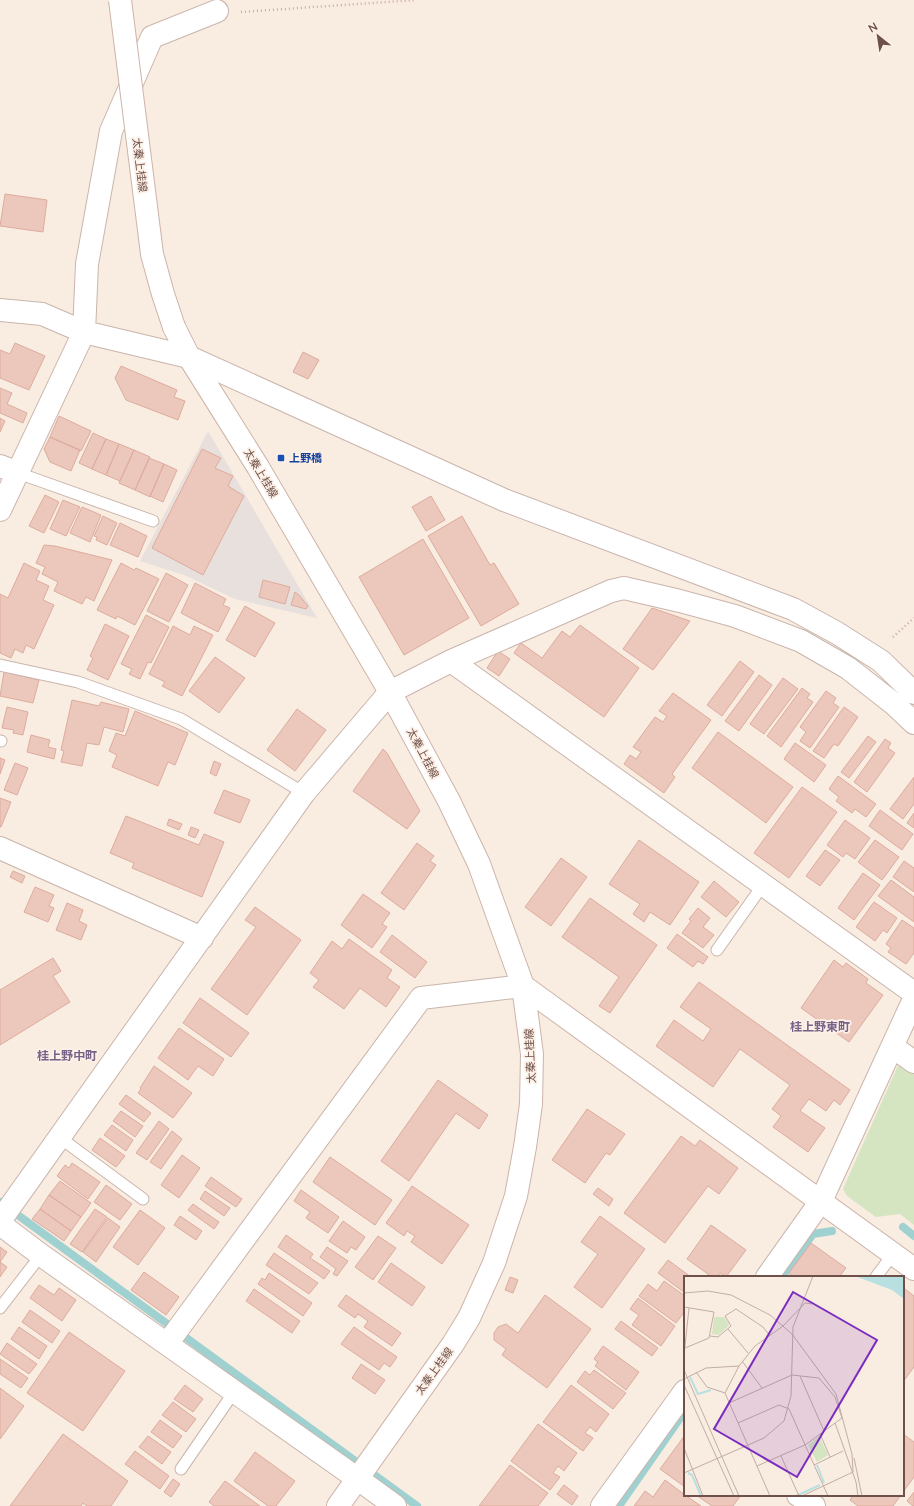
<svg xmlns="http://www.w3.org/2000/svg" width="914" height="1506" viewBox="0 0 914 1506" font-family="Lato,'Noto Sans JP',sans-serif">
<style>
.industrial{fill:#e8e0dc}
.green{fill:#d5e5c1}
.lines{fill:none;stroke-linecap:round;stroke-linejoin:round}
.stream{stroke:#9fd1d1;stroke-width:8}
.building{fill:#ecc7bb;stroke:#ddac9d}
.lane-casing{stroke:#cab5ac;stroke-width:13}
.street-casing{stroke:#cab5ac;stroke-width:24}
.secondary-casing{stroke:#ceb4a9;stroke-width:24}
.path{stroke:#d0aa9f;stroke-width:2.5;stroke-dasharray:1 3;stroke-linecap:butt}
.lane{stroke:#fff;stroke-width:11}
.street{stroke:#fff;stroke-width:22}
.secondary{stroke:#fff;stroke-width:22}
.secondary-bridge-casing{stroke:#ceb4a9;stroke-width:24;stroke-linecap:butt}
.secondary-bridge{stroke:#fff;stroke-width:22}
.transit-dot{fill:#1a4fb4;stroke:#fdf0e6;stroke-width:1.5}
.labels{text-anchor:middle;stroke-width:3.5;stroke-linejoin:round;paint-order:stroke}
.street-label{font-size:11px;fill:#6d514a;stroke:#fdf0e6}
.transit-label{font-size:11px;font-weight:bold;fill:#164399;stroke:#fdf0e6;text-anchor:start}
.neighbourhood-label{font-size:12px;font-weight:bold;fill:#77638a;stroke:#fdf0e6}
.inset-river{fill:none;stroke:#b8e0e0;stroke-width:2}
.inset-road{fill:none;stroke:#c1aea5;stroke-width:1}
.view{fill:#7b2cbf;fill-opacity:0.15;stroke:#7b2cbf;stroke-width:2}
.inset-edge{fill:none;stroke:#6d514a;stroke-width:2}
</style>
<rect width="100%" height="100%" fill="#f9ece1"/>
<path class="industrial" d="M 208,431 L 317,618 L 235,599 L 184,575 L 140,561 Z"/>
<path class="green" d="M 900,1061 L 914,1071 L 914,1225 L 900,1214 L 876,1217 L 847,1196 L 843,1189 Z"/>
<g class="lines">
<path class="stream" d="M 0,1202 L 417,1506
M 903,1227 L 914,1236
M 782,1277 L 813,1234 L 832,1231
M 619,1506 L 685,1411"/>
</g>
<path class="building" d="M 5,194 L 47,200 L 43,232 L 0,226 Z
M 15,343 L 45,356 L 29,390 L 0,378 L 0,350 L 10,354 Z
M 303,352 L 319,360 L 308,379 L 293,372 Z
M 121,366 L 177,390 L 174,397 L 185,401 L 178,420 L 126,400 L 115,378 Z
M 0,388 L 12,393 L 7,404 L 27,413 L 23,423 L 0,413 Z
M 59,416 L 91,431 L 81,451 L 50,437 Z
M 0,418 L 5,421 L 0,432 Z
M 93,433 L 106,439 L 92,469 L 79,463 Z
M 50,437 L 80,450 L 71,471 L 50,462 L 44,449 Z
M 106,439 L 119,444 L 106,475 L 92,469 Z
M 119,444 L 134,450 L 120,481 L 106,475 Z
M 202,449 L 221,458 L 215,468 L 233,476 L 228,486 L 244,496 L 203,575 L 152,548 Z
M 134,450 L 150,457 L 135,490 L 119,483 Z
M 149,458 L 164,464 L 150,497 L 135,490 Z
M 164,464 L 177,470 L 163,502 L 150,496 Z
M 45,495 L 59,502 L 44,533 L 29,526 Z
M 431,496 L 445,520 L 426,531 L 412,507 Z
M 63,500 L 80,507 L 66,536 L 50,529 Z
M 82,507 L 101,515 L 90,542 L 70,533 Z
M 103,516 L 117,523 L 107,545 L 96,540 L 97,537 L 94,536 Z
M 462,516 L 490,565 L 494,563 L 519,604 L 481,626 L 428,536 Z
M 120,523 L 147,536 L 138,557 L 110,545 Z
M 423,539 L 469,618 L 404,655 L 359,577 Z
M 44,545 L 55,546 L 112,560 L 94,601 L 86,597 L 82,604 L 54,591 L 58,582 L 42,574 L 45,567 L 36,563 Z
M 24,563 L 40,571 L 36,580 L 49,586 L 43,600 L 54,605 L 34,649 L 26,645 L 23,653 L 15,649 L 11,658 L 0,653 L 0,594 L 8,598 Z
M 121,563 L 134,570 L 136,568 L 159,579 L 135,625 L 117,616 L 116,619 L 97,610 Z
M 166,573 L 188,585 L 169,622 L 147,611 Z
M 263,580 L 290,587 L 285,604 L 259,597 Z
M 195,583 L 226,599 L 223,605 L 230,608 L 218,632 L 181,613 Z
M 295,592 L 299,595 L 308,606 L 306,609 L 291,605 Z
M 245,606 L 275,623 L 255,657 L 226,640 Z
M 652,608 L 690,621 L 653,670 L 623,649 Z
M 146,615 L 169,627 L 151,663 L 148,662 L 140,679 L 129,674 L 132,669 L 121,664 Z
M 105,624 L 129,636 L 108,680 L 87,670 L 93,658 L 90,656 Z
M 580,625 L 639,668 L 604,717 L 514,653 L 521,643 L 542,658 L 562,631 L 570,637 Z
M 173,626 L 190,635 L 194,626 L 213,635 L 182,696 L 162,686 L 165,682 L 149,674 Z
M 498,651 L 510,659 L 499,676 L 487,668 Z
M 215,657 L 245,678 L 219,713 L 189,691 Z
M 740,661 L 754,672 L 722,716 L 707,705 Z
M 4,672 L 39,680 L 33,703 L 0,696 Z
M 759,675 L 772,685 L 739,731 L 725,721 Z
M 783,678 L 798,689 L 764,734 L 750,724 Z
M 802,688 L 810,694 L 807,698 L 813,702 L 781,747 L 767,736 Z
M 826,691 L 836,698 L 833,703 L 839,707 L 810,748 L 800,741 L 806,732 L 800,727 Z
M 673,693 L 711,720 L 672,774 L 675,777 L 664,793 L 624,764 L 630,755 L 636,759 L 641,752 L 633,747 L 655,717 L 663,722 L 667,716 L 659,711 Z
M 72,700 L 99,706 L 101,702 L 129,709 L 123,732 L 104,727 L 99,745 L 87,743 L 82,766 L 61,762 L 64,751 L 61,750 Z
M 7,707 L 28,712 L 23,735 L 13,733 L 14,730 L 2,728 Z
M 844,707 L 858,717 L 838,746 L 834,744 L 824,758 L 813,751 Z
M 297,709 L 326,730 L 295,771 L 267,750 Z
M 135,711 L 188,733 L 175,765 L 168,762 L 158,786 L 112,767 L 117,755 L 109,751 L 116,733 L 125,736 Z
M 718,732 L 793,787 L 766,823 L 692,768 Z
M 31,735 L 50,740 L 48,747 L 56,749 L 54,759 L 27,752 Z
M 868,736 L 876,742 L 849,778 L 841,772 Z
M 885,739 L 891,743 L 888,748 L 895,753 L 867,792 L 854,782 Z
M 795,743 L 826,765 L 814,782 L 784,759 Z
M 383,749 L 387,753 L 420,811 L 407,829 L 353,791 Z
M 0,758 L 5,760 L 0,774 Z
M 214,761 L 221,764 L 216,776 L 210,773 Z
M 15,763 L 28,768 L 17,795 L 4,790 Z
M 838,776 L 876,804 L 866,817 L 855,809 L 852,813 L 836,801 L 839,797 L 829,789 Z
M 914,777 L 914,804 L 903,819 L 890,809 Z
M 802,787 L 837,812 L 789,878 L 754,853 Z
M 224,790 L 250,800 L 240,823 L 214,813 Z
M 0,798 L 11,802 L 1,827 L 0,827 Z
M 880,810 L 913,834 L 902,850 L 869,826 Z
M 914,813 L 914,828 L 907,823 Z
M 126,816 L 199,845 L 204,834 L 224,842 L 202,897 L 132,868 L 134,863 L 110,853 Z
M 169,819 L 182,824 L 179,830 L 167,825 Z
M 845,820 L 870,838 L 855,859 L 846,853 L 843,857 L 827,845 Z
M 191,827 L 199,830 L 195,838 L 188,835 Z
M 639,840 L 699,882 L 670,925 L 650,912 L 644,922 L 633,914 L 640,904 L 609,884 Z
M 875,840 L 899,857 L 882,880 L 858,862 Z
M 417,843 L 434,856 L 430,861 L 436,865 L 404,910 L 381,893 Z
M 825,850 L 840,860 L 820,886 L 806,876 Z
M 561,858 L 587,877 L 551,926 L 525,907 Z
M 904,861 L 914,868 L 914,892 L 893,877 Z
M 13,871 L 25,876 L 22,883 L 10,877 Z
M 863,873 L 880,885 L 854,920 L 838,908 Z
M 891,880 L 914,897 L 914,922 L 878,896 Z
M 714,881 L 739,902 L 726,917 L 701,897 Z
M 35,887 L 54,895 L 49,906 L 54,908 L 48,922 L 24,912 Z
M 363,894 L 390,913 L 382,924 L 387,927 L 372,948 L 341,925 Z
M 590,898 L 657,945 L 610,1013 L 599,1006 L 619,977 L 562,937 Z
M 874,902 L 897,918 L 887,933 L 883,930 L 875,941 L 856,927 Z
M 67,903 L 83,910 L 79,921 L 87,925 L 81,940 L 56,930 Z
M 255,907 L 301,940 L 247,1015 L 211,989 L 256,927 L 245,920 Z
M 698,908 L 710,918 L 703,927 L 714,935 L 703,948 L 682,933 L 691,921 L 689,919 Z
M 902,920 L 914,928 L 914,953 L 906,964 L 888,952 L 891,948 L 886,944 Z
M 677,934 L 708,957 L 703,964 L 698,961 L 693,967 L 667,948 Z
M 392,935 L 427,962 L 415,978 L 380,952 Z
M 349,939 L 392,970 L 387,978 L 400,987 L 386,1007 L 360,988 L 344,1009 L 313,987 L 319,980 L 310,973 L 332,941 L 342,949 Z
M 53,958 L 61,971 L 53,976 L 70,1002 L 0,1045 L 0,990 Z
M 834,960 L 843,967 L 846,963 L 868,979 L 866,983 L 883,995 L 849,1042 L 801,1008 Z
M 699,982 L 850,1090 L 840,1105 L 834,1100 L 826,1111 L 809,1099 L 800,1111 L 825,1128 L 808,1152 L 773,1127 L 781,1116 L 772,1109 L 790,1085 L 740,1049 L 713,1087 L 656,1046 L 674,1020 L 703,1041 L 711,1029 L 680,1007 Z
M 200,998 L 249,1033 L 231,1057 L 183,1023 Z
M 179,1028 L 224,1059 L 213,1076 L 198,1066 L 188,1080 L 158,1058 Z
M 154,1066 L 192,1093 L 173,1118 L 138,1093 L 141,1089 L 140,1088 Z
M 438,1080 L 488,1115 L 479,1129 L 456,1113 L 409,1181 L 381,1161 Z
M 126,1095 L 151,1113 L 144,1122 L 119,1104 Z
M 587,1109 L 625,1134 L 610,1155 L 606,1153 L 585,1183 L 552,1160 Z
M 121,1111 L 143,1126 L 135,1137 L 113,1121 Z
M 159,1121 L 169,1129 L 147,1160 L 136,1153 Z
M 112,1125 L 133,1140 L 126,1151 L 104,1135 Z
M 172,1131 L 182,1139 L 161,1169 L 150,1162 Z
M 681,1136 L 695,1146 L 700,1140 L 738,1168 L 719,1194 L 708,1186 L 665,1243 L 624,1213 Z
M 100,1138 L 125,1156 L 116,1167 L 92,1150 Z
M 182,1155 L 200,1168 L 179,1198 L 161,1185 Z
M 330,1157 L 392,1200 L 375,1225 L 313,1182 Z
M 72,1163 L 100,1182 L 88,1199 L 57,1176 L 65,1165 L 69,1168 Z
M 211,1177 L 242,1199 L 236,1207 L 205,1186 Z
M 60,1181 L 91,1203 L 81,1217 L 49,1195 Z
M 106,1185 L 132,1204 L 120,1220 L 94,1202 Z
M 412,1186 L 469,1225 L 442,1264 L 411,1242 L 415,1236 L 407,1231 L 404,1236 L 386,1223 Z
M 598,1188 L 613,1199 L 609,1206 L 593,1194 Z
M 301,1190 L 339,1217 L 328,1233 L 306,1218 L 310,1212 L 294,1201 Z
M 205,1191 L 230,1208 L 224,1216 L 200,1199 Z
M 49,1195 L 81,1217 L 71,1231 L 40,1209 Z
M 193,1204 L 219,1222 L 214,1229 L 188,1210 Z
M 40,1209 L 71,1231 L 64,1241 L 32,1219 Z
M 95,1209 L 107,1217 L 82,1252 L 70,1244 Z
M 140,1210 L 165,1228 L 138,1265 L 113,1247 Z
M 180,1216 L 202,1231 L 196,1240 L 174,1225 Z
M 600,1216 L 645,1249 L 602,1308 L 574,1287 L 598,1254 L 581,1242 Z
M 108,1218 L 120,1227 L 96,1262 L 83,1252 Z
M 343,1221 L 365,1237 L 356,1250 L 351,1247 L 347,1253 L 329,1241 Z
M 711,1225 L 746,1250 L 726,1277 L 720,1273 L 717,1277 L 712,1277 L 687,1259 Z
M 286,1235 L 313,1254 L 310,1258 L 330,1271 L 324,1279 L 278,1247 Z
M 378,1236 L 396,1248 L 373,1280 L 355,1267 Z
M 811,1243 L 846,1268 L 839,1277 L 794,1277 L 789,1273 Z
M 0,1247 L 7,1252 L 0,1262 L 7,1267 L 0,1277 Z
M 327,1247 L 348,1261 L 337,1276 L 333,1274 L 336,1269 L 320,1257 Z
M 274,1253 L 318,1283 L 309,1294 L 266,1265 Z
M 668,1260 L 691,1277 L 685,1277 L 685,1293 L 658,1273 Z
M 391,1263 L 425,1287 L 412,1306 L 378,1282 Z
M 144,1272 L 179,1297 L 166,1315 L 131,1290 Z
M 269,1273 L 312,1303 L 303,1316 L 258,1284 L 262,1278 L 265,1280 Z
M 510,1277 L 518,1280 L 513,1293 L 505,1290 Z
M 664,1281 L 685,1296 L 685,1311 L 676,1323 L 639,1296 L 648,1284 L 657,1291 Z
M 39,1285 L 54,1295 L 59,1288 L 76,1300 L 62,1321 L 30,1298 Z
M 254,1289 L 300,1321 L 292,1333 L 246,1301 Z
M 905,1289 L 914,1296 L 914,1367 L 903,1382 L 903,1291 Z
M 346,1295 L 401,1333 L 392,1346 L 364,1327 L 368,1321 L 358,1314 L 355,1318 L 338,1306 Z
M 545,1295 L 591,1329 L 547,1388 L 502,1355 L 506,1349 L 494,1340 L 494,1333 L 498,1327 L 506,1324 L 518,1333 Z
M 638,1298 L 675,1326 L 661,1346 L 632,1325 L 639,1315 L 630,1309 Z
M 30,1310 L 60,1331 L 52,1343 L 22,1322 Z
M 621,1321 L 658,1348 L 652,1356 L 615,1329 Z
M 19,1327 L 47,1346 L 39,1359 L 11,1339 Z
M 354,1327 L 397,1357 L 390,1367 L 384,1363 L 379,1370 L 341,1344 Z
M 69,1332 L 125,1371 L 83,1431 L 27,1393 Z
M 7,1343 L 37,1364 L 29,1374 L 0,1354 Z
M 603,1346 L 639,1372 L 626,1390 L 595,1366 L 598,1362 L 594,1359 Z
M 0,1359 L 28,1378 L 21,1388 L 0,1374 Z
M 361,1364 L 385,1380 L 375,1394 L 352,1378 Z
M 594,1370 L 626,1393 L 613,1409 L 577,1382 L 585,1371 L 590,1375 Z
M 185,1385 L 203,1399 L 193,1412 L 174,1399 Z
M 571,1385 L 609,1414 L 596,1432 L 590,1427 L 585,1433 L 593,1438 L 583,1451 L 543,1422 Z
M 0,1388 L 24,1406 L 0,1439 Z
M 173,1402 L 196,1419 L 186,1432 L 162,1415 Z
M 160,1420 L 182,1436 L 173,1448 L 151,1432 Z
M 538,1424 L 577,1453 L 564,1471 L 558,1466 L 553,1473 L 560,1477 L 550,1490 L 511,1461 Z
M 63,1434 L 128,1481 L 111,1506 L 87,1506 L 83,1503 L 81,1506 L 10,1506 Z
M 903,1434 L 914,1442 L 914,1477 L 903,1492 Z
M 685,1435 L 685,1487 L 660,1469 Z
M 148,1436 L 171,1452 L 162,1464 L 139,1447 Z
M 135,1451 L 169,1476 L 160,1489 L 125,1464 Z
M 255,1452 L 295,1481 L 276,1506 L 268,1506 L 234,1481 Z
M 510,1465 L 548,1493 L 538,1506 L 479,1506 Z
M 173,1479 L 180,1484 L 171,1497 L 164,1492 Z
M 665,1480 L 685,1495 L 701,1506 L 634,1506 L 645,1491 L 653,1497 Z
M 225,1481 L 260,1506 L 214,1506 L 209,1502 Z
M 564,1485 L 578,1496 L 572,1505 L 557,1494 Z
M 914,1492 L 914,1506 L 913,1506 L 907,1501 Z
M 696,1495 L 741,1495 L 733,1506 L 712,1506 Z
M 853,1495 L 901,1495 L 893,1506 L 858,1506 L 850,1500 Z"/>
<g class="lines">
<defs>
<path id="lane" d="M 18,473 L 153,521
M 0,665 L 78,682 L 181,719 L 304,793
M 0,741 L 1,741
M 717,950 L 763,885
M 59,1137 L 143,1199
M 876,1277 L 893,1254
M 0,1308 L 41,1255
M 181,1469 L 234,1392"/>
<path id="street" d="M 0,310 L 42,314 L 84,332 L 189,357 L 504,500 L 793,609 L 837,633 L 881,661 L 914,693
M 0,466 L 18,473
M 0,510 L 84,332 L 87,264 L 111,131 L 152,37 L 217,11
M 451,661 L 914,993
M 0,848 L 202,938
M 893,1047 L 914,1062
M 0,1221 L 304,793 L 390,692 L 451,661 L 611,591 L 624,588 L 680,601 L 735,616 L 801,641 L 848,668 L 894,704 L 914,723
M 0,1224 L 41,1255 L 358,1479 L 395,1506
M 767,1277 L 821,1201 L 914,999
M 167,1344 L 421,998 L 523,986
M 798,1495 L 814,1506
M 602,1506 L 685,1391"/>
<path id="secondary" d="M 174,327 L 189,357 L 258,467 L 390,692 L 449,801 L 479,864 L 523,986 L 532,1054 L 531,1104 L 525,1147 L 516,1196 L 494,1263 L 469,1318 L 453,1344 L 338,1506
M 523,986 L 914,1269"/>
</defs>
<use href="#lane" class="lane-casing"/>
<use href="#street" class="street-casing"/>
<use href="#secondary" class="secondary-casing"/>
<path class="path" d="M 241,12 L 416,0
M 893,637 L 914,618"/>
<use href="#lane" class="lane"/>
<use href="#street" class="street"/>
<use href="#secondary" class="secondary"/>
<defs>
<path id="secondary-bridge" d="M 120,0 L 152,254 L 163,294 L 174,327"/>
</defs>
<use href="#secondary-bridge" class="secondary-bridge-casing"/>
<use href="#secondary-bridge" class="secondary-bridge"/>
</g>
<rect class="transit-dot" x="277" y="454" width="8" height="8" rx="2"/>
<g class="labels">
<g class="street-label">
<text transform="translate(140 165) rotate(83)" y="4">太秦上桂線</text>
<text transform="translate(261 473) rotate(59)" y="4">太秦上桂線</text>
<text transform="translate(423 753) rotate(62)" y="4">太秦上桂線</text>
<text transform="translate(530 1056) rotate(-93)" y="4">太秦上桂線</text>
<text transform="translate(434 1371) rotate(-54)" y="4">太秦上桂線</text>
</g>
<g class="transit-label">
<text x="289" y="462">上野橋</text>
</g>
<g class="neighbourhood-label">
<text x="820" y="1031">桂上野東町</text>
<text x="67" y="1060">桂上野中町</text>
</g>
</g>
<g transform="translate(684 1276)">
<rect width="220" height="220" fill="#f9ece1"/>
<path d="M 30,41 L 40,41 L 45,49 L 35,59 L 28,58 ZM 135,160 L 144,179 L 133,186 L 124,169 Z" fill="#d5e5c1"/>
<path d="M 171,0 L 220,0 L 220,23 L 208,14 Z" fill="#b8e0e0"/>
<path class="inset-river" d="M 6,101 L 14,118 L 27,114M 133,189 L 140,207M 4,197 L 8,199 L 17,220M 112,220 L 136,209"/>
<path class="inset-road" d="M 0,17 L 24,15 L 47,19 L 86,39 L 108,58 L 152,118 L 168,178 L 169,196 L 118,220M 0,31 L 30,36 L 25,62 L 1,72M 44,53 L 64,77M 26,60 L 34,61 L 47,50 L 41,40 L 52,33 L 79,51 L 86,60M 0,79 L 5,32M 58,85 L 78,112M 0,94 L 55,220M 12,96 L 23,111 L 41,117 L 86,220M 116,100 L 140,155M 0,103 L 22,92 L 55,90M 0,109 L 50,220M 41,117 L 55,90 L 71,70 L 99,50 L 121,27 L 128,28M 45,127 L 108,99 L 135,102 L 151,121 L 158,142 L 121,169 L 73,190M 54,147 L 95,129 L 105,133 L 144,220M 151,147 L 172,206 L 174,220M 136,158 L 146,181M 0,172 L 19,220M 97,180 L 115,220M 170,182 L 178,220M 130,189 L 159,175M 0,197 L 80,162 L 100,145 L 107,120 L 109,51 L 129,0"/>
<path class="view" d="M 109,16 L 193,64 L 113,201 L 30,153 Z"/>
<rect width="220" height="220" class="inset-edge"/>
</g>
<g transform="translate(878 36) rotate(330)" stroke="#fdf0e6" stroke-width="3" paint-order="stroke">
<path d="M0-3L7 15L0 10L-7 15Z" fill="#6d514a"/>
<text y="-6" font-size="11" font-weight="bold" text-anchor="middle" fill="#6d514a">N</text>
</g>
</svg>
